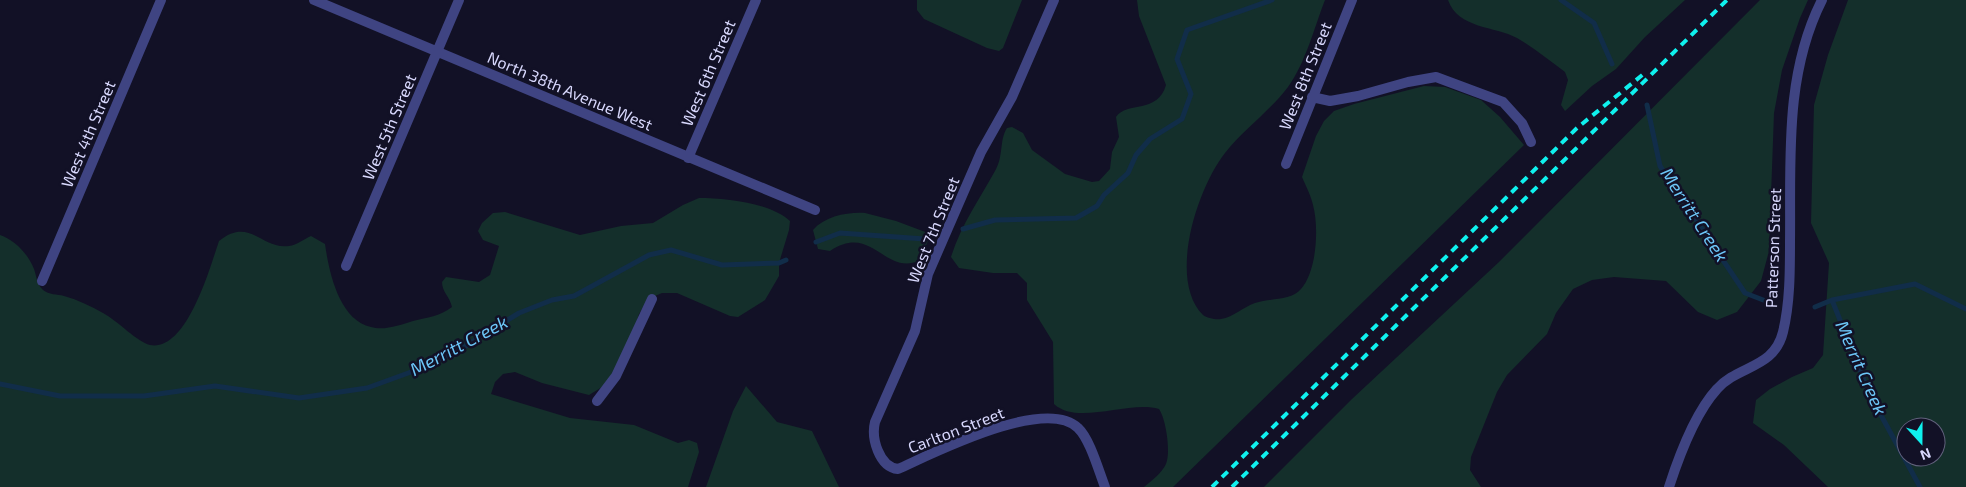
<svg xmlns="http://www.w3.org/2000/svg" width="1966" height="487" viewBox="0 0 1966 487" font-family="'Exo 2',sans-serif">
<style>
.green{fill:#142f2b;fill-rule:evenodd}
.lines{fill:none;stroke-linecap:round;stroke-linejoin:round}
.stream{stroke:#112d49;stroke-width:5}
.minor{stroke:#3f4482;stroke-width:10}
.rail{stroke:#0ff1ee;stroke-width:4;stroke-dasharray:8 6;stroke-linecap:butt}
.labels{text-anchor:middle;stroke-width:5;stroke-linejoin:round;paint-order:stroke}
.street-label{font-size:16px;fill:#d8d8fd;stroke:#121126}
.water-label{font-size:18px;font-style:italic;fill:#6cc6f7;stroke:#121126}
</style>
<rect width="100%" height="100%" fill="#121126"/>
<path class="green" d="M 917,0 L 1022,0 L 1003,48 L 999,51 L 987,48 L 924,19 L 917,10 Z
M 1137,0 L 1325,0 C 1314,28 1306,62 1288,87 C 1270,111 1244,129 1225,153 C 1198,187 1167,279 1203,315 C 1207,318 1216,320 1221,319 C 1234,317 1243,307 1255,303 C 1269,298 1291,301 1301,289 C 1317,271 1319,227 1313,205 C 1311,196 1306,186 1302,177 L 1316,136 L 1324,121 L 1334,111 L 1354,104 L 1424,86 L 1445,87 L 1481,100 L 1500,117 L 1524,145 L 1173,487 L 1144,487 C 1151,481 1162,473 1166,464 C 1171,452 1166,419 1159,409 C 1129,400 1078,426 1054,404 L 1053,342 L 1027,300 L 1027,283 L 1017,273 L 993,273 L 959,268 L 951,257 C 961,225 979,200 995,171 C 1004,156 999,140 1007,128 L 1012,127 L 1023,133 L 1032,150 L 1065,174 L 1092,182 L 1099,181 L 1110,169 L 1112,152 L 1119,137 L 1116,117 C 1127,101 1158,114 1166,85 L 1139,16 Z
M 1448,0 L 1685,0 L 1645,37 L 1616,69 L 1592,86 L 1565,111 L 1561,105 L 1568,80 L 1565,72 C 1549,60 1534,48 1517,38 C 1495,26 1458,29 1448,0 Z
M 1760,0 L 1808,0 L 1800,18 L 1782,70 L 1774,113 L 1769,251 L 1761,281 L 1737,312 L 1717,320 L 1698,312 L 1666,281 L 1614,277 L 1592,280 L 1573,289 L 1556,313 L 1547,334 L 1507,375 L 1497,392 L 1471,457 L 1470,470 L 1481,487 L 1264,487 L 1352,399 L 1499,262 Z
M 1848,0 L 1966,0 L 1966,487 L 1828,487 L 1784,445 L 1753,423 L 1756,400 L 1770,389 L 1792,377 L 1813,368 L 1823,355 L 1829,263 L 1811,223 L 1814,105 L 1828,55 ZM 1906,427 L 1936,427 L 1936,457 L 1906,457 Z
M 699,198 C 725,198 771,203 790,221 L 789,230 L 779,263 L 779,276 L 765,300 L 738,317 L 730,316 L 677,293 L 662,293 L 648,299 L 639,314 L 629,346 L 607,384 L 589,395 L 542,383 L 515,372 L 503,374 L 495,382 L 491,394 L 570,418 L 634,425 L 678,443 L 689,440 L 697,443 L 699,452 L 688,487 L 0,487 L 0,235 C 15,240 28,254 34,269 C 37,277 36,283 43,290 C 49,295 57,294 64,296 C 78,300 91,306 103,313 C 118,321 137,342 150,345 C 187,352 210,267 219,241 C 250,216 261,250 289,246 C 297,245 304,239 311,236 L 325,244 C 329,272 339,320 371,327 C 384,331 400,325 413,321 C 428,317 439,317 452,307 C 450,297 442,292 442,282 L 446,277 L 479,282 L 490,275 L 499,246 L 483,240 L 478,231 L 482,223 L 493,213 L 505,212 L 580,235 L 621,226 L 653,223 L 683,205 Z
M 865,213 L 896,221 L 928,233 L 928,241 L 919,261 C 883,275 872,223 830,251 L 818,249 L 813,230 C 825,216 848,212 865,213 Z
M 746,386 L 777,422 L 812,431 L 839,487 L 706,487 L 733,411 Z"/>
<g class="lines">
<path class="stream" d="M 1561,0 L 1594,23 L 1612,64
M 1647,105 L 1660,166 L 1745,293 L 1771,303
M 963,229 L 995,220 L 1076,218 L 1097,206 L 1104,195 L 1128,173 L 1136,155 L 1150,139 L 1182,119 L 1191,94 L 1177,59 L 1187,30 L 1272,0
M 816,242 L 840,233 L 925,239
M 1832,300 L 1870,395 L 1920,487
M 1815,307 L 1832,300 L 1915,284 L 1966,309
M 0,384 L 60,396 L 144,396 L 215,386 L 299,398 L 367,388 L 422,368 L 464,347 L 519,313 L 552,300 L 574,296 L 649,255 L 671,250 L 722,265 L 779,263 L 786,260"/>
<path class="minor" d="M 314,0 L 815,210
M 1054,0 L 1012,97 L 981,152 L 928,274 L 915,331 L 875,422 C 871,438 879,467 898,469 C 934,453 1045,396 1078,428 C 1090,439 1099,472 1105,487
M 1312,97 L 1330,101 L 1358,96 L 1408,82 L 1436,77 L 1503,102 L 1522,123 L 1531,142
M 688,158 L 756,0
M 1286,164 L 1352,0
M 346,266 L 459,0
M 42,281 L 161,0
M 597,401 L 616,376 L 652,299
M 1669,487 C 1679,456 1695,413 1717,389 C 1738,365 1774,369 1783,332 C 1790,303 1790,271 1790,241 C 1791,160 1784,75 1822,0"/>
<path class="rail" d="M 1212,487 L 1577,128 L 1646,72
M 1232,487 L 1727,0"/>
</g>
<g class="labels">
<g class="street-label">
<text transform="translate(708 73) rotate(-67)" y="6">West 6th Street</text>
<text transform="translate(1305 76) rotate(-68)" y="6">West 8th Street</text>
<text transform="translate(570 91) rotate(23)" y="6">North 38th Avenue West</text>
<text transform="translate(389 127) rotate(-67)" y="6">West 5th Street</text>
<text transform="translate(88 134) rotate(-67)" y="6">West 4th Street</text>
<text transform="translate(933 230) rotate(-68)" y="6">West 7th Street</text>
<text transform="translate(1773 248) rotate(-88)" y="6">Patterson Street</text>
<text transform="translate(956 430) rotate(-21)" y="6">Carlton Street</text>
</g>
<g class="water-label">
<text transform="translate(1694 215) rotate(57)" y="6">Merritt Creek</text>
<text transform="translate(459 346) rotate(-28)" y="6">Merritt Creek</text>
<text transform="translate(1861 368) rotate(66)" y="6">Merrit Creek</text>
</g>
</g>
<g transform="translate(1921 442) rotate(159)"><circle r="24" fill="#121126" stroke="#61617c"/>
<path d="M0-4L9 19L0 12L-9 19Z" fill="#0ff1ee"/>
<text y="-8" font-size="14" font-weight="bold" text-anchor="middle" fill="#d8d8fd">N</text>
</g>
</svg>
